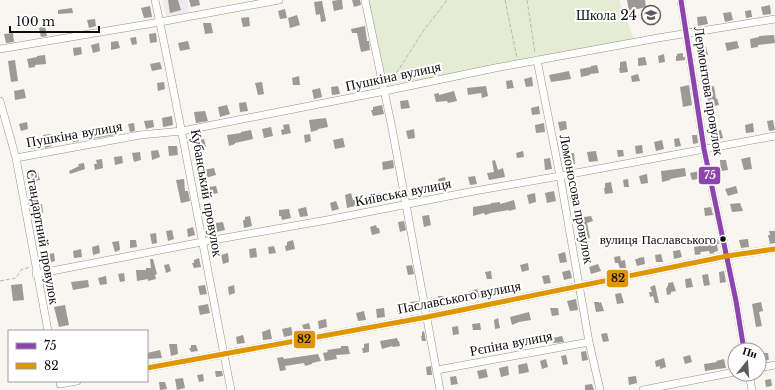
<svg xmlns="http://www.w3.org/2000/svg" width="775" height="390" viewBox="0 0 775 390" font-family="'Libre Baskerville',serif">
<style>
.industrial{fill:#efeaed}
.green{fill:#e5ecd2}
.building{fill:#9c9996}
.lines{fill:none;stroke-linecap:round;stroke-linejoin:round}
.minor-casing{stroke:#92918e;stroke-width:8}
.path{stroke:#b7b6b5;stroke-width:1;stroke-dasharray:4 2;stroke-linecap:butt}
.minor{stroke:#fefefd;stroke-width:7}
.bus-1-casing{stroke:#fff;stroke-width:8}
.bus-2-casing{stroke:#fff;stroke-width:8}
.bus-1{stroke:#8e44ad;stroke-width:5}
.bus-2{stroke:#df9601;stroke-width:5}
.bus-dot{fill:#0b0b0b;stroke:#fff;stroke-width:1.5}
.labels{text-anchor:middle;stroke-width:4;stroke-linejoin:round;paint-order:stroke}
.bus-label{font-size:13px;fill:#0b0b0b;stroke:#fff;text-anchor:end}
.poi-label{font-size:14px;fill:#0b0b0b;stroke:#fff;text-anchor:end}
.street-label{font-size:14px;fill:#0b0b0b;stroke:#fff}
.line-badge{stroke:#fff;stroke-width:1.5}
.badge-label{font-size:11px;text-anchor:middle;font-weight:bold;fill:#fff}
.pale-badge-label{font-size:11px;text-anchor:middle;font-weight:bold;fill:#111}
</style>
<rect width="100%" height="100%" fill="#f9f6f0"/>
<path class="industrial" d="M 163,0 L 187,0 L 189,12 L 166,16 Z"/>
<path class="green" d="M 369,0 L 619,0 L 634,39 L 385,86 Z"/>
<path class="building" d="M 168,0 L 178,0 L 181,10 L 170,13 Z
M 189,0 L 199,0 L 200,5 L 191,7 Z
M 338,0 L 342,0 L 343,9 L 334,11 L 332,1 Z
M 352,0 L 360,0 L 361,5 L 354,7 Z
M 627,0 L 645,0 L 646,7 L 629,11 Z
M 322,1 L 326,21 L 321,22 L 320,14 L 316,15 L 314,2 Z
M 770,5 L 771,14 L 763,15 L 761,7 Z
M 150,6 L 152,17 L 144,18 L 141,8 Z
M 72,8 L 73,13 L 58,14 L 58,10 Z
M 285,9 L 287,18 L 280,19 L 278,11 Z
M 751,10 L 752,17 L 746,18 L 745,11 Z
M 731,12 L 733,20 L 725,22 L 723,13 Z
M 297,15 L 300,25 L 290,28 L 288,18 Z
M 706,16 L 708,24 L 698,26 L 697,17 Z
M 249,17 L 250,26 L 243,27 L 241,18 Z
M 95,19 L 96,26 L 89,28 L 87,20 Z
M 203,23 L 211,23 L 213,33 L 205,34 Z
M 45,26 L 47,36 L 41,37 L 39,28 Z
M 365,26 L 367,41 L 369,41 L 370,50 L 361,52 L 357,33 L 352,33 L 351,29 Z
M 13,33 L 14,42 L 6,43 L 4,34 Z
M 156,33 L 157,42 L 150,43 L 149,34 Z
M 774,35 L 775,43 L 758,45 L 758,47 L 751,48 L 750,39 L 759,37 L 759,36 Z
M 136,37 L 137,44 L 132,45 L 130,38 Z
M 118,41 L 120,48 L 111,50 L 111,42 Z
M 188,41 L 190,49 L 180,51 L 178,43 Z
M 737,41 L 739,48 L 727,51 L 725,43 Z
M 99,43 L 100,51 L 93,53 L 91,45 Z
M 81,47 L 82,54 L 74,56 L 73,48 Z
M 706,47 L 708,55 L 701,56 L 700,48 Z
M 683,53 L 683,57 L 685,57 L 685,60 L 676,61 L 676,56 L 677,56 L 677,54 Z
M 664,54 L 665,62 L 659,63 L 658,56 Z
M 45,55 L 46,64 L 35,65 L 35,67 L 29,68 L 27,59 L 37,57 L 37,56 Z
M 645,57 L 647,65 L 638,66 L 638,58 Z
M 15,60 L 18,81 L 11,82 L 8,61 Z
M 626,61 L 628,72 L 620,73 L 619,68 L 620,68 L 620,62 Z
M 160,62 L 162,69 L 152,71 L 150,64 Z
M 597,65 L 599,73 L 590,74 L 590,75 L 581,77 L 580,69 L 591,67 L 591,66 Z
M 569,71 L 571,79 L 551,82 L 549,75 Z
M 638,74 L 640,81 L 632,82 L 631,76 Z
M 299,76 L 300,85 L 293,85 L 292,78 Z
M 376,77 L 378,86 L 370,88 L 368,79 Z
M 532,77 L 533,86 L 526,87 L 524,79 Z
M 512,80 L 514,88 L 507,89 L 506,81 Z
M 164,82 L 165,89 L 158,91 L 157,83 Z
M 262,82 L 264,94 L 258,95 L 255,83 Z
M 689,85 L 692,105 L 683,107 L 680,87 Z
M 338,86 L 340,94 L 332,95 L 331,87 Z
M 486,86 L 488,96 L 482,98 L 481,93 L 468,95 L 467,88 Z
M 714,86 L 716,99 L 717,98 L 719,105 L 709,107 L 707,94 L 706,94 L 705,88 Z
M 320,88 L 322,97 L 314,99 L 312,90 Z
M 24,89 L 26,98 L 15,100 L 14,91 Z
M 454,91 L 457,101 L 448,103 L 447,101 L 436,102 L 434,94 L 439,93 L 439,95 Z
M 408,100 L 410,108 L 401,109 L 400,101 Z
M 246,102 L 248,111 L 240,112 L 239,103 Z
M 227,105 L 230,114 L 220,117 L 218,107 Z
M 382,105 L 384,114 L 373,116 L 371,110 L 373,110 L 373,107 Z
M 539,106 L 540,114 L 532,115 L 531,108 Z
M 205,111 L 208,121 L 196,123 L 194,112 Z
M 172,116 L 173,125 L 163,127 L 162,118 Z
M 326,118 L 328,127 L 318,129 L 318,130 L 311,132 L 309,120 Z
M 153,120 L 154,127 L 146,129 L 144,121 Z
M 773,120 L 775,130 L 769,131 L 767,121 Z
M 566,121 L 567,129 L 560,131 L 558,122 Z
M 27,122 L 28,129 L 21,131 L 19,124 Z
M 134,123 L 135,131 L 130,132 L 128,124 Z
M 544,123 L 545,132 L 536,133 L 535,125 Z
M 753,123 L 754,132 L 746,133 L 745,125 Z
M 289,124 L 291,133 L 282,135 L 281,130 L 284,129 L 283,125 Z
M 105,126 L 114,126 L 115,135 L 91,139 L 89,131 L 106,129 Z
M 271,127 L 273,136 L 264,138 L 262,129 Z
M 414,129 L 415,138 L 408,139 L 406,131 Z
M 251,130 L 253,139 L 235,143 L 235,144 L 229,146 L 227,135 L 241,133 L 241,132 Z
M 721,130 L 723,138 L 715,140 L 714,132 Z
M 50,134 L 52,146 L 45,148 L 45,146 L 31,149 L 30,142 L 44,140 L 43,135 Z
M 78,134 L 79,141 L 73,142 L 71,135 Z
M 310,134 L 311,141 L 305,143 L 304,135 Z
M 692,135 L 697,135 L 698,143 L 693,144 Z
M 343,138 L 345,147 L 335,149 L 333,140 Z
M 679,138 L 681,146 L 675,147 L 674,139 Z
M 204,139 L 206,147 L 200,148 L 199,140 Z
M 662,140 L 664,149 L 656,151 L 654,142 Z
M 642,145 L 643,153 L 636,154 L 635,146 Z
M 168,146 L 177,146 L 178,155 L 169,156 Z
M 158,150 L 160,157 L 152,160 L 151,151 Z
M 617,150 L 623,150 L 624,156 L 618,157 Z
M 523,151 L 524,157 L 517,158 L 516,153 Z
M 596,151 L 598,161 L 589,162 L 587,152 Z
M 140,152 L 141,160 L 134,162 L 132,153 Z
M 574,153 L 575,164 L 566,165 L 565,154 Z
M 122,156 L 123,163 L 115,165 L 114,157 Z
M 750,157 L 752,169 L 744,170 L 741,159 Z
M 550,158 L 552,169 L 545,170 L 544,159 Z
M 102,159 L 103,168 L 95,170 L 94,164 L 97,164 L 96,160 Z
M 393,160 L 394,168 L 383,170 L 382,162 Z
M 495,160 L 498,170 L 503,168 L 505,177 L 489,180 L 487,173 L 494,172 L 492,161 Z
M 720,160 L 726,160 L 728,170 L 721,171 Z
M 84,163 L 85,169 L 70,174 L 69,171 L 79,166 L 78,164 Z
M 214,168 L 216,175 L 205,178 L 203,170 Z
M 685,168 L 686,176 L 670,179 L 670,180 L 662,182 L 661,171 Z
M 700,171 L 703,178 L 692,180 L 690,173 Z
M 38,172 L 40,180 L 32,182 L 31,173 Z
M 647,174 L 648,183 L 641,184 L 639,176 Z
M 475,176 L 477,184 L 470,185 L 468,177 Z
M 445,177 L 447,188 L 430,193 L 429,188 L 431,188 L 431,184 L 439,184 L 438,179 Z
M 184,179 L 185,191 L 188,191 L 190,201 L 181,203 L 176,180 Z
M 628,179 L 629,187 L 624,187 L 623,180 Z
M 611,182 L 613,193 L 605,194 L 604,188 L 605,188 L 605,183 Z
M 216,186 L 218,193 L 209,195 L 208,187 Z
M 736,186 L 738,193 L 728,196 L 725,189 Z
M 576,187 L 579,196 L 572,197 L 570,189 Z
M 554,191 L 556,201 L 547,203 L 545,193 Z
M 351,193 L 353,200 L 361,197 L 363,204 L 347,208 L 345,195 Z
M 380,193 L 382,201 L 376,202 L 374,194 Z
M 535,193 L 536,202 L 529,204 L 527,195 Z
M 514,200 L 516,209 L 509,211 L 509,210 L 491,213 L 485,215 L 484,213 L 473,216 L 473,207 L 491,204 L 491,203 L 500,202 L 500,204 Z
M 336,201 L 339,209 L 332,211 L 330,203 Z
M 740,203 L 743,211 L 732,212 L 730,204 Z
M 42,204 L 43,213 L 36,213 L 35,205 Z
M 306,207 L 308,216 L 300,217 L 298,209 Z
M 711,207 L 713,215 L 705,216 L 704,208 Z
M 289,209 L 291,218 L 282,220 L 281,216 L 279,216 L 279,210 Z
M 429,215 L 431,225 L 424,227 L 422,216 Z
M 250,216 L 252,226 L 244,228 L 243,220 L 245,220 L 245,217 Z
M 591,216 L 593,221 L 587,223 L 590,238 L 582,239 L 578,218 Z
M 404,221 L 406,230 L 400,232 L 398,222 Z
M 223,222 L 225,230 L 217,232 L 215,223 Z
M 376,225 L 377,228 L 379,228 L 380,233 L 372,235 L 370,227 Z
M 193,227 L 195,235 L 188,237 L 187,229 Z
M 172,230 L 174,239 L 168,241 L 166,231 Z
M 769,231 L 775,231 L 775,243 L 770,244 L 768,235 L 770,235 Z
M 156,233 L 157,243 L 152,244 L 150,234 Z
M 718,239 L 719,244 L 717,244 L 718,251 L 714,252 L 714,253 L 710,254 L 709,251 L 700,252 L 701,254 L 695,255 L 694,247 L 706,245 L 705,241 Z
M 748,239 L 749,247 L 741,248 L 739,240 Z
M 130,240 L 136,240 L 137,247 L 130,248 Z
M 293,240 L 295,249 L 286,251 L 285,246 L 287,245 L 287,242 Z
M 119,241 L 120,250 L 115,252 L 112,242 Z
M 99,245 L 100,253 L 93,255 L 92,247 Z
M 274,246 L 276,253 L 269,254 L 268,247 Z
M 256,248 L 257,257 L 250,258 L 249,249 Z
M 81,249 L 82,257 L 74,258 L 73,251 Z
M 680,250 L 682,257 L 674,259 L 673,251 Z
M 565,252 L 567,262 L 560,263 L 558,254 Z
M 54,253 L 55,261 L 46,264 L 45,255 Z
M 228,253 L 229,262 L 223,264 L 221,255 Z
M 661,254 L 663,262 L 656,262 L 655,255 Z
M 620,256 L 621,261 L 625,260 L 626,268 L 620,269 L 618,263 L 615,263 L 614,257 Z
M 644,257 L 645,264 L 637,266 L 635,259 L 638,259 L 638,258 Z
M 199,258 L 201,267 L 194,268 L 192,263 L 194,263 L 194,260 Z
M 150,259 L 153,259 L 157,274 L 155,275 L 156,279 L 148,281 L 148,279 L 137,281 L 136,270 L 146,270 L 146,268 L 151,268 Z
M 528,263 L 529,270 L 522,272 L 520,265 Z
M 169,264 L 171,271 L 166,273 L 164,265 Z
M 598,264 L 601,271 L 591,274 L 589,267 Z
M 412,265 L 414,274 L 408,275 L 406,266 Z
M 570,270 L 572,278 L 564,280 L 562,272 Z
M 491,271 L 492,279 L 487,279 L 485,272 Z
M 724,271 L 726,282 L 720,283 L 719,272 Z
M 124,273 L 125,281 L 120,282 L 118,274 Z
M 708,274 L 710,285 L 704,286 L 702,275 Z
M 549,275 L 551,283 L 544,284 L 542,276 Z
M 106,276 L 107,284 L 100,285 L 98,278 Z
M 691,278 L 693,287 L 686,288 L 685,279 Z
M 88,280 L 89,287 L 73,290 L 71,282 Z
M 673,282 L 676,291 L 671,292 L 671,294 L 667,295 L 666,288 L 667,288 L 667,286 L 668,286 L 668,283 Z
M 515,283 L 516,290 L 510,292 L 508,285 Z
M 22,284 L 24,300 L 13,301 L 11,285 Z
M 205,285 L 207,294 L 200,295 L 198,286 Z
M 234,285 L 235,293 L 229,295 L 228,287 Z
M 655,285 L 659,303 L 655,303 L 653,296 L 650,297 L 649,292 L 652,292 L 650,287 Z
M 477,289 L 480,297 L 470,300 L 468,292 Z
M 621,293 L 624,303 L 617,304 L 615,294 Z
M 438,296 L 444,296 L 446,305 L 440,307 Z
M 576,299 L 578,310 L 570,311 L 567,301 Z
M 419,301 L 420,310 L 414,311 L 414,308 L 404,309 L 404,314 L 398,315 L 397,309 L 399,309 L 399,307 L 410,304 L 410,302 Z
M 594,302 L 599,302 L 599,303 L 601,302 L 604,311 L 596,312 Z
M 761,302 L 763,311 L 759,312 L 762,326 L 756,327 L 752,304 Z
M 208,304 L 210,313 L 200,315 L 198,306 Z
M 65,305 L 69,325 L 59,327 L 54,307 Z
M 384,308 L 385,317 L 377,318 L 376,309 Z
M 550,308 L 558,308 L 559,315 L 552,316 Z
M 364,311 L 366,320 L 358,321 L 356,313 Z
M 529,312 L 531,320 L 519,322 L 512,325 L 510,317 Z
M 498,318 L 500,328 L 495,329 L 494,320 Z
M 326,319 L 327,327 L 319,329 L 318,321 Z
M 309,323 L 311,331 L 305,332 L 302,325 Z
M 480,323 L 481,330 L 473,330 L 472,324 Z
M 458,326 L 459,334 L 453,335 L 452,327 Z
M 291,327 L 293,335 L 284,337 L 282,329 Z
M 270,329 L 272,339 L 263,340 L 262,332 Z
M 424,331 L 426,341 L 422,341 L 421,336 L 422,336 L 422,332 Z
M 607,333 L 609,341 L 603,342 L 601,334 Z
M 243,335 L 245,343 L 237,344 L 236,337 Z
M 562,336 L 564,342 L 553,343 L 553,338 Z
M 397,338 L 398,341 L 399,341 L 400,346 L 393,347 L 392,346 L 382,349 L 380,341 Z
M 369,343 L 369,352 L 363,353 L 362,348 L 364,348 L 364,344 Z
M 169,344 L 177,344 L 178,354 L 171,356 Z
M 191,345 L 196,345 L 198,351 L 191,352 L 189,348 L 191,348 Z
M 341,346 L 348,346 L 350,354 L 336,355 L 337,359 L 325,361 L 323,353 L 328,352 L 327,350 L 341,348 Z
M 160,350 L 162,358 L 147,359 L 147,353 Z
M 586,351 L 588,360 L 582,361 L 581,352 Z
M 760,353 L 768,353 L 769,360 L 761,361 Z
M 318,354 L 321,361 L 312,363 L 312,364 L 305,366 L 304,363 L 285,366 L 286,370 L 280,371 L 277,358 L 283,357 L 284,359 Z
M 566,355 L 568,364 L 563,365 L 561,356 Z
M 690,355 L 692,362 L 685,364 L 683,357 Z
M 664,358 L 666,367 L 660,369 L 660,366 L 656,367 L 655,361 Z
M 546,359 L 548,367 L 542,369 L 540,361 Z
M 724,359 L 726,368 L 718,369 L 705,371 L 704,364 L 717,362 L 716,361 Z
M 527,363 L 529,372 L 519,374 L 518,365 Z
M 431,366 L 432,375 L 427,375 L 426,367 Z
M 508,366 L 509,375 L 501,377 L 499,368 Z
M 486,369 L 488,377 L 479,379 L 477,371 Z
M 215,371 L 222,371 L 223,376 L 216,377 Z
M 203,374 L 204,381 L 199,382 L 197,375 Z
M 456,376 L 458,384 L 451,385 L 450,377 Z
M 636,376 L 637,383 L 629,385 L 628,377 Z
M 183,378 L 185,388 L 177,390 L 175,379 Z
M 771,379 L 772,386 L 766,387 L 765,380 Z
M 159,382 L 165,382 L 167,389 L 160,390 Z
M 592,384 L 594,390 L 585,390 L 585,385 Z"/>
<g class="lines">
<defs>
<path id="minor" d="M 155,0 C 183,130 205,260 231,390
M 365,0 L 392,128 L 440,390
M 681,0 L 704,149 L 736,301 L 744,350
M 0,49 L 160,22 L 279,0
M 537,60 L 560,176 L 589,342 L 600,390
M 0,101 L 16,158 L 48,331
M 16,158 L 140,135 L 182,131 L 385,91 L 495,68 L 658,38 L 775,19
M 36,274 L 202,242 L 327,220 L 469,192 L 560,176 L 775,136
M 147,368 L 427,317 L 727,256 L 775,249
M 759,368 L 775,365
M 437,370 L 589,342
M 749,374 L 752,390
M 60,384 L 77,381
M 643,390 L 735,372"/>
</defs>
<use href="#minor" class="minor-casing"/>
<path class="path" d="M 505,0 L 517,58
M 527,0 L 535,53
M 390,83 L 424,30 L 447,0
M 0,281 L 16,278 L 21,270 L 30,267"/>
<use href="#minor" class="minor"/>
<defs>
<path id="bus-1" d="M 681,0 L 704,149 L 736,301 L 744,350"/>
<path id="bus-2" d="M 147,368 L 427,317 L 727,256 L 775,249"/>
</defs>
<use href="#bus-1" class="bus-1-casing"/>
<use href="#bus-2" class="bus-2-casing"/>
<use href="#bus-1" class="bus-1"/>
<use href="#bus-2" class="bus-2"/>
</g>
<defs>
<symbol id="school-ring" viewBox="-11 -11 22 22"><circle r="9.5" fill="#fff" stroke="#5e5d5b" stroke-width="1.5"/><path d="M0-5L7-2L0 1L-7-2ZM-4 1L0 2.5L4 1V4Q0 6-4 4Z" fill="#5e5d5b"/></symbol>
</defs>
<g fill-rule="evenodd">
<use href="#school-ring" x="640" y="4" width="22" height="22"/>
</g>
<circle class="bus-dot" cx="723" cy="239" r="3.5"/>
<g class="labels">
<g class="bus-label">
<text x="716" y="244">вулиця Паславського</text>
</g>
<g class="poi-label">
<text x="637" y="20">Школа 24</text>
</g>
<g class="street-label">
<text transform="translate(393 76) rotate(-12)" y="5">Пушкіна вулиця</text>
<text transform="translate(709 91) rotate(81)" y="5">Лермонтова провулок</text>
<text transform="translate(74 134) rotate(-10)" y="5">Пушкіна вулиця</text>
<text transform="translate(403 192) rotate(-11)" y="5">Київська вулиця</text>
<text transform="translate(207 193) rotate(80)" y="5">Кубанський провулок</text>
<text transform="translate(577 199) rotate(79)" y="5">Ломоносова провулок</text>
<text transform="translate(43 237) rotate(80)" y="5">Стандартний провулок</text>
<text transform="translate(459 297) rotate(-11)" y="5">Паславського вулиця</text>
<text transform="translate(511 343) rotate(-11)" y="5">Рєпіна вулиця</text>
</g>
</g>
<g class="line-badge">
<rect x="698" y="166" width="23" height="19" rx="4" fill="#8e44ad"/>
<rect x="606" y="269" width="23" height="19" rx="4" fill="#df9601"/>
<rect x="293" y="330" width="23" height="19" rx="4" fill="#df9601"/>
</g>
<g class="badge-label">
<text x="710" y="179">75</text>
</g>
<g class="pale-badge-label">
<text x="618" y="282">82</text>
<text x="304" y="343">82</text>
</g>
<rect x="8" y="330" width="140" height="52" fill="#ffffff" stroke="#9d9d9d"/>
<rect x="16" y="343" width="20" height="6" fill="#8e44ad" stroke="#9d9d9d"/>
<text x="44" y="350" font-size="12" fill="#0b0b0b">75</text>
<rect x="16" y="363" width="20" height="6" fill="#df9601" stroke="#9d9d9d"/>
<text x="44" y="370" font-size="12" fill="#0b0b0b">82</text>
<g transform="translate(747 362) rotate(17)"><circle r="19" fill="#ffffff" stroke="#9d9d9d"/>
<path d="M0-3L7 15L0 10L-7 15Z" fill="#5e5d5b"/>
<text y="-6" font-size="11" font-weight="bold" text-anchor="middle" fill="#0b0b0b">Пн</text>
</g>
<path d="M10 26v6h89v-6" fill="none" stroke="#0b0b0b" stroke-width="2"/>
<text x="16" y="26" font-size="12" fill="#0b0b0b" stroke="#ffffff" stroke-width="3" paint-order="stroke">100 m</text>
</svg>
